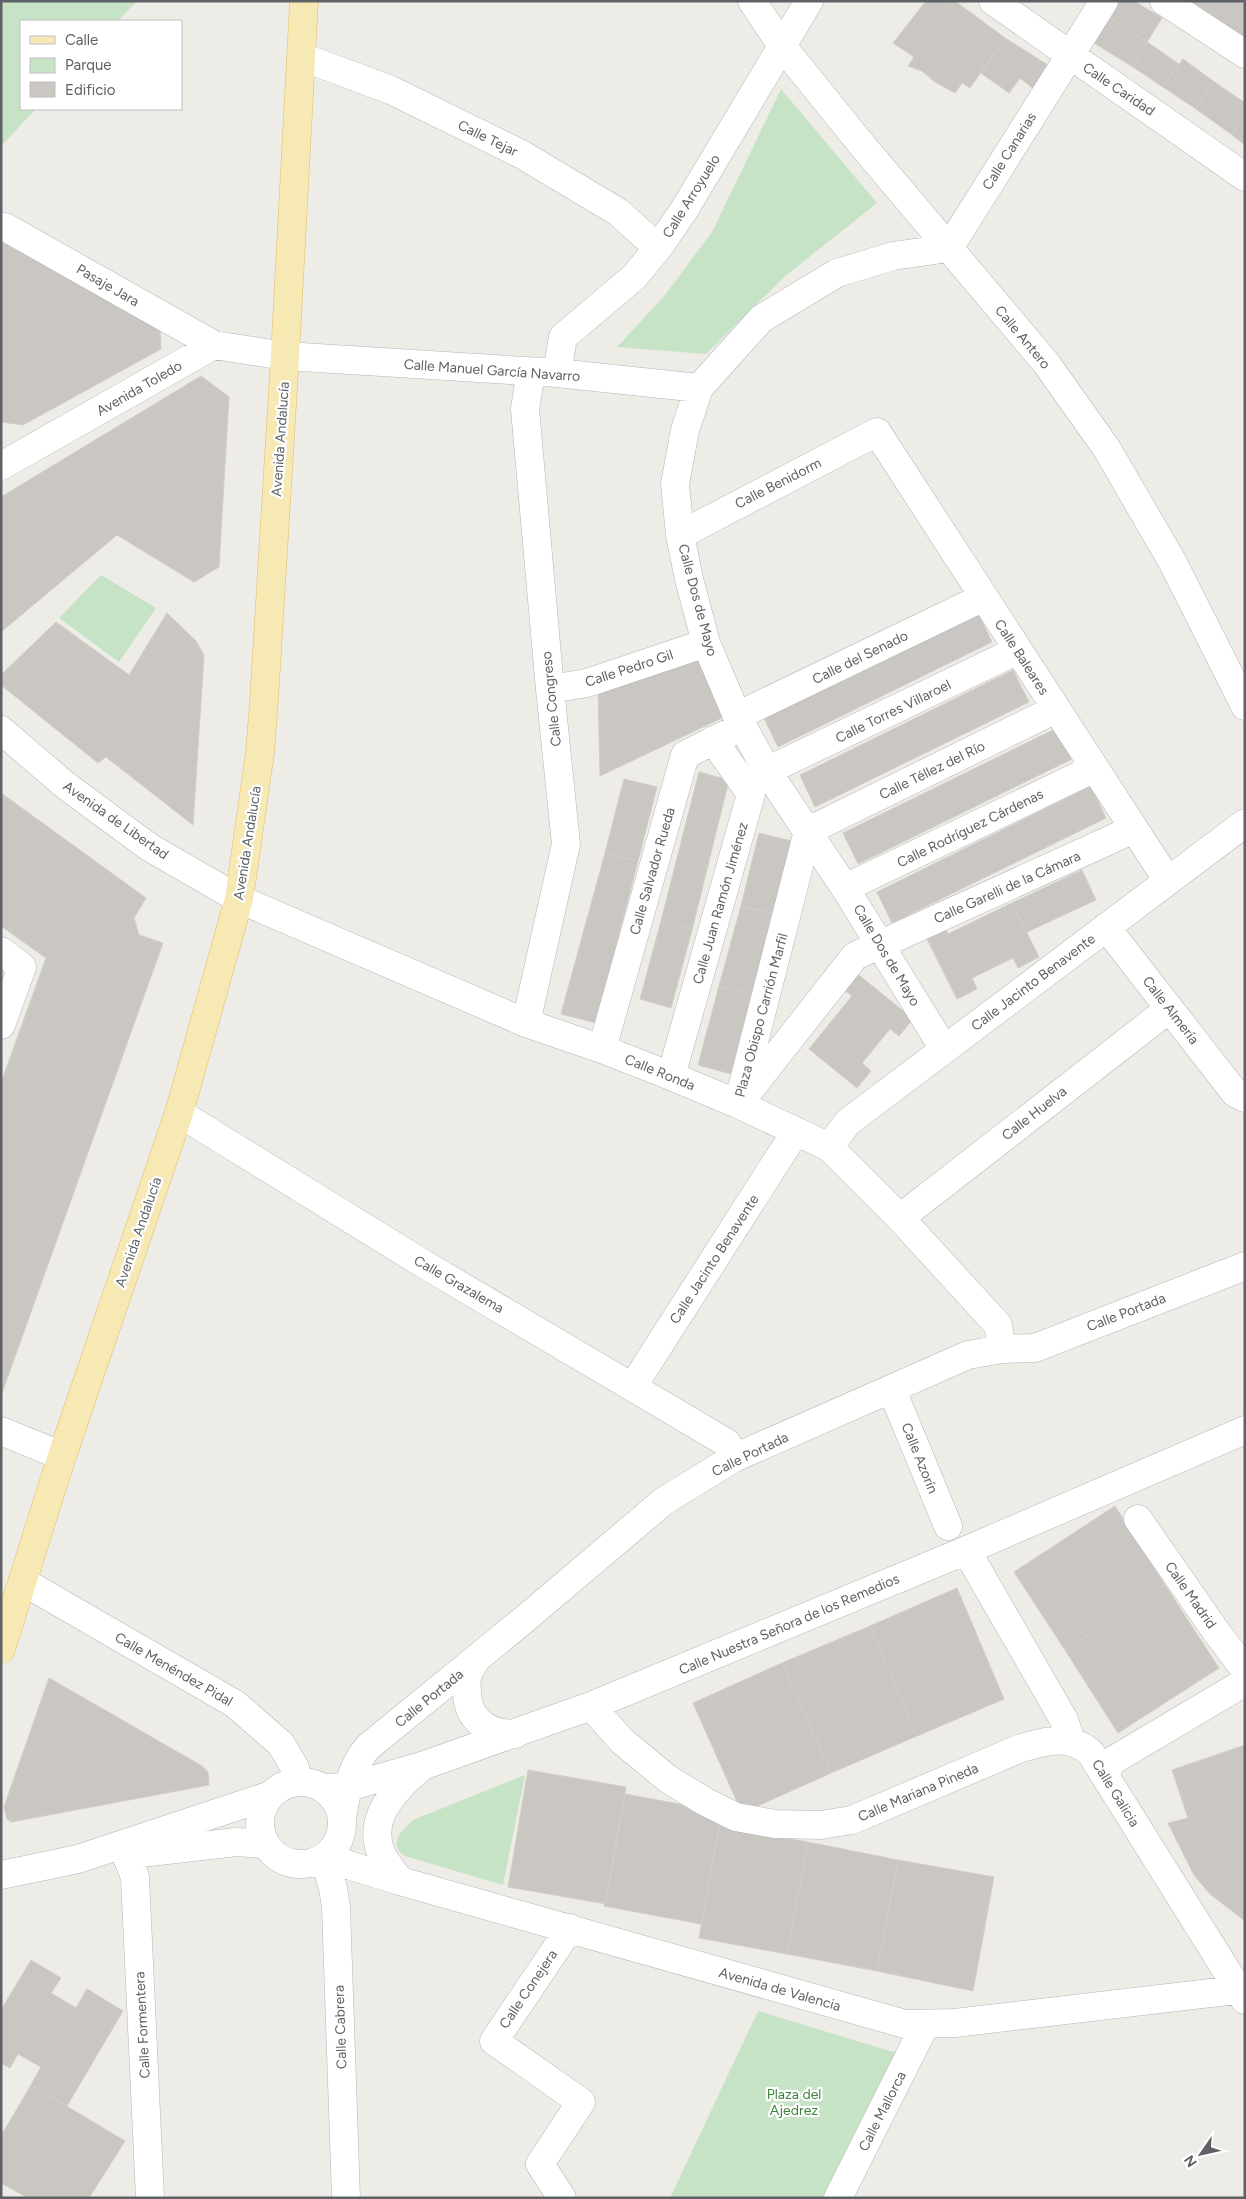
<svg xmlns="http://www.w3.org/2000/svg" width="1246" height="2199" viewBox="0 0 1246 2199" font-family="Figtree,sans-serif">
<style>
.green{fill:#c7e3c6}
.building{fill:#cac7c3;stroke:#d3cec5}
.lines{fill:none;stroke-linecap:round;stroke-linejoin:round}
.minor-casing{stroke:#b3b6b9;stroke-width:29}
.major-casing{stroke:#e3bc6b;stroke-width:29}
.minor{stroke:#fff;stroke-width:28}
.major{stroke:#f6e9b3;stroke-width:28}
.labels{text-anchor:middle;stroke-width:4.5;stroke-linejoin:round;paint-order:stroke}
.street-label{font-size:14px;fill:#5e6165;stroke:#fff}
.park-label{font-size:14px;fill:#3f8240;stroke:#fff}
</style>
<rect width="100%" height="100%" fill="#eeece6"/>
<path class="green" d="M 1,1 L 137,1 L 118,21 L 21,21 L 21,109 L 36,109 L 1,146 Z
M 781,89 L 877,203 L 784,277 L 706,354 L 617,347 L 665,295 L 712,232 Z
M 101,575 L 156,608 L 119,662 L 59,618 Z
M 525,1775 L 503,1885 L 405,1856 L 398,1850 L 396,1844 L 400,1833 L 413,1820 Z
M 758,2011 L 900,2054 L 824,2198 L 670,2198 Z"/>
<path class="building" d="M 926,1 L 951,1 L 914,57 L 893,43 Z
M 951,1 L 955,1 L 1005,38 L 970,88 L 962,83 L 955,93 L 935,82 L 922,71 L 908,66 Z
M 1119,1 L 1134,1 L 1162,18 L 1147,42 L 1109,17 Z
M 1182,1 L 1245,1 L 1245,41 Z
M 1109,17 L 1147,42 L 1133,67 L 1094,43 Z
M 1005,38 L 1051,67 L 1035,90 L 1020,78 L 1009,93 L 981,73 Z
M 1147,42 L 1179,64 L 1163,87 L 1133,67 Z
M 1183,59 L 1213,81 L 1196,109 L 1163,87 Z
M 1213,81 L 1245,103 L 1245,119 L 1231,134 L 1196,109 Z
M 1245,119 L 1245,145 L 1231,134 Z
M 1,240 L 160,330 L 161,349 L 23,425 L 1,422 Z
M 201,376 L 229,397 L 219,567 L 194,582 L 117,535 L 1,632 L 1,497 Z
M 977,611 L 992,642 L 778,747 L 763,716 Z
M 167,613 L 196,641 L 204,655 L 193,825 L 106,757 L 98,763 L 1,685 L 1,675 L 56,622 L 129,675 Z
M 704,654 L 722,718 L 600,776 L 598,691 Z
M 1013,670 L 1029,702 L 815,807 L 800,775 Z
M 1057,728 L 1072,759 L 858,864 L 843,833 Z
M 699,772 L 729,780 L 692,930 L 661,921 Z
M 624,779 L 657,787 L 638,861 L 605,853 Z
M 1091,786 L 1106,818 L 892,923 L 877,892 Z
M 1,793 L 146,898 L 134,918 L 139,935 L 163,943 L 2,1393 L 1,1083 L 46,958 L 1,926 Z
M 759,833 L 792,841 L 774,914 L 741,906 Z
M 605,853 L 638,861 L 596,1023 L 561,1014 Z
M 1082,870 L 1096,900 L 1027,932 L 1012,903 Z
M 1012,903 L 1039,957 L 1018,968 L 1013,958 L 972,978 L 977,989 L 957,999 L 924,933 L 943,924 L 948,934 Z
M 741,906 L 774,914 L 752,995 L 719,986 Z
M 661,921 L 692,930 L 671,1008 L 640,999 Z
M 854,971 L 913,1019 L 899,1036 L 890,1029 L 862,1063 L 871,1071 L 857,1088 L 809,1049 L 852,996 L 841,987 Z
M 719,986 L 752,995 L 731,1074 L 698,1065 Z
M 1115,1506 L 1165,1585 L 1065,1650 L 1014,1572 Z
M 1165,1585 L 1219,1668 L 1118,1733 L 1065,1650 Z
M 957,1588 L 1004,1699 L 917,1736 L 870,1626 Z
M 870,1626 L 917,1736 L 831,1773 L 782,1663 Z
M 782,1663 L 831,1773 L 742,1813 L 693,1703 Z
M 49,1678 L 202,1766 L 208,1772 L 209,1785 L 11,1822 L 7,1819 L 4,1807 Z
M 1245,1745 L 1245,1921 L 1210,1894 L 1194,1875 L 1168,1823 L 1188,1818 L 1172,1770 Z
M 528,1770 L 626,1787 L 606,1904 L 508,1887 Z
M 625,1794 L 722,1812 L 701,1924 L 604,1906 Z
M 719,1826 L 808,1842 L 787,1954 L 699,1938 Z
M 808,1842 L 898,1860 L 877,1971 L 787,1954 Z
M 898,1860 L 994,1877 L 973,1991 L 877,1971 Z
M 31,1960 L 61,1978 L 51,1993 L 76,2008 L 87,1989 L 123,2011 L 67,2106 L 31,2085 L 41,2067 L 18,2054 L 10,2068 L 1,2063 L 1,2010 Z
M 31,2085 L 125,2141 L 89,2198 L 28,2198 L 1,2183 L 1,2136 Z"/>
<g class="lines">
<defs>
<path id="minor" d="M 752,1 L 782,46 L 862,145 L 1046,363 L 1107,449 L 1172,561 L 1245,706
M 993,1 L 1245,177
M 1164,1 L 1245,54
M 302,57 L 391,90 L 521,154 L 618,212 L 658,248
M 1,227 L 5,227 L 214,345
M 949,248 L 1104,1
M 557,373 L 563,337 L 634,277 L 658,248 L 684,210 L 809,1
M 1,466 L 214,345 L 285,356 L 557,373 L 699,388
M 680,535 L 877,432 L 1168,881
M 550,689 L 587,683 L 706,643
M 737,716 L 984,597
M 1,730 L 65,785 L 149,847 L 239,899 L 526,1023 L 602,1049 L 671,1076 L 738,1104 L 829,1147 L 900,1218 L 998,1325 L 1002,1349
M 767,771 L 1018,650
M 845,888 L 1095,768
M 1106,927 L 1235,1093 L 1245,1098
M 1,951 L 22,967 L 1,1025
M 526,1023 L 566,844 L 550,689 L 525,409 L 531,372
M 602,1049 L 685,755 L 743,726
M 944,1049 L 845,888 L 767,771 L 737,716 L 706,643 L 689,579 L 680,535 L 675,484 L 685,430 L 699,388 L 761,319 L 837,273 L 893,256 L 949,248
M 671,1076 L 751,794 L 713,740
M 744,1097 L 855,956 L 1134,829
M 738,1104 L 808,831 L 1056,709
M 179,1113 L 422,1263 L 727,1443 L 734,1458
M 829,1147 L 848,1122 L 1245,823
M 900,1218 L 1169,1009
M 633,1386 L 796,1131
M 892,1390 L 948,1526
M 1,1431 L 62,1456
M 1138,1519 L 1215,1630 L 1245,1670
M 960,1553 L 968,1556 L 973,1562 L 1064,1720 L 1071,1741
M 24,1582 L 235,1704 L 281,1744 L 295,1768 L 298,1782
M 476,1660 C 473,1665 469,1671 467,1677 C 466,1682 467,1688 467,1693 C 468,1721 489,1734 515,1734
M 591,1706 L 622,1741 L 668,1779 L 704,1801 L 736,1817 L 775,1824 L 821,1825 L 852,1820 L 1021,1748 C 1048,1741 1067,1734 1090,1752 L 1245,2000
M 1105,1775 L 1112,1761 L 1245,1682
M260 1823a41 41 0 1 1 82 0a41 41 0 1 1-82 0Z
M 323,1788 L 348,1787 L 422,1766 L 591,1706 L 960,1553 L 1245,1430
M 342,1819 C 346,1793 350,1768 368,1747 L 520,1623 L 664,1501 L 734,1458 L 968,1355 L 1002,1349 L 1035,1348 L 1245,1266
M 132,1854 L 236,1842 L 265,1844
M 329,1854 L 348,1865 L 400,1881 L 905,2024 L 955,2023 L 1245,1989
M 126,1855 L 135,1877 L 150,2198
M 324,1858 L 333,1888 L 336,1907 L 346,2198
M 1,1875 L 78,1859 L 271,1795
M 400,1881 C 395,1874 389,1866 384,1859 C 364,1822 392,1792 419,1769
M 562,2198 L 540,2164 L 581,2102 L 494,2041 L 570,1928
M 838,2198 L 925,2025"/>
<path id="major" d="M 1,1649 L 62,1456 L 179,1113 L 239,899 L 260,753 L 264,701 L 285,356 L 304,1"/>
</defs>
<use href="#minor" class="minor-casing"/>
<use href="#major" class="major-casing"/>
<use href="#minor" class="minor"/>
<use href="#major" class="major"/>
</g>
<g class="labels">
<g class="street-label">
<text transform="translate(1119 89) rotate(34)" y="5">Calle Caridad</text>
<text transform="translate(488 138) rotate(26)" y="5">Calle Tejar</text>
<text transform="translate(1009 151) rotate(-58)" y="5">Calle Canarias</text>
<text transform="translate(691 196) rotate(-58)" y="5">Calle Arroyuelo</text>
<text transform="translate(108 285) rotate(30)" y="5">Pasaje Jara</text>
<text transform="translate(1023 337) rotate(50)" y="5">Calle Antero</text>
<text transform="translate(492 370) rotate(4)" y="5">Calle Manuel García Navarro</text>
<text transform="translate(139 388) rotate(-30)" y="5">Avenida Toledo</text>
<text transform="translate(280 439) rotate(-86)" y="5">Avenida Andalucía</text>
<text transform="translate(778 483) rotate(-27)" y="5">Calle Benidorm</text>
<text transform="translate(698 600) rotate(75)" y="5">Calle Dos de Mayo</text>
<text transform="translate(860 657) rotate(-26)" y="5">Calle del Senado</text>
<text transform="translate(1022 657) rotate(57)" y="5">Calle Baleares</text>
<text transform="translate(629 668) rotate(-18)" y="5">Calle Pedro Gil</text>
<text transform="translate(551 699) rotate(-96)" y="5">Calle Congreso</text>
<text transform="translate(893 711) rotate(-26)" y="5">Calle Torres Villaroel</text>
<text transform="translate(932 770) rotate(-26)" y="5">Calle Téllez del Río</text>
<text transform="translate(116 820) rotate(35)" y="5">Avenida de Libertad</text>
<text transform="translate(970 828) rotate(-26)" y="5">Calle Rodríguez Cárdenas</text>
<text transform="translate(247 843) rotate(-81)" y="5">Avenida Andalucía</text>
<text transform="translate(652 871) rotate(-74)" y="5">Calle Salvador Rueda</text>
<text transform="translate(1007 887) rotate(-24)" y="5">Calle Garelli de la Cámara</text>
<text transform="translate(720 903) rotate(-74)" y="5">Calle Juan Ramón Jiménez</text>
<text transform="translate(887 955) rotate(59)" y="5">Calle Dos de Mayo</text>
<text transform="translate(1033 982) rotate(-37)" y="5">Calle Jacinto Benavente</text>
<text transform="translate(1171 1010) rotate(52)" y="5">Calle Almería</text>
<text transform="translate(761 1015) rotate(-75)" y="5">Plaza Obispo Carrión Marfil</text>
<text transform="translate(660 1072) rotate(22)" y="5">Calle Ronda</text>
<text transform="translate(1034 1113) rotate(-38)" y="5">Calle Huelva</text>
<text transform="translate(138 1232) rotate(-71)" y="5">Avenida Andalucía</text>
<text transform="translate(714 1259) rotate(-57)" y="5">Calle Jacinto Benavente</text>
<text transform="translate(459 1284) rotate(30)" y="5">Calle Grazalema</text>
<text transform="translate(1126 1312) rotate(-21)" y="5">Calle Portada</text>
<text transform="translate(750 1454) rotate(-26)" y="5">Calle Portada</text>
<text transform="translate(920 1458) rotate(68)" y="5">Calle Azorín</text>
<text transform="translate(1191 1595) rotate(55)" y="5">Calle Madrid</text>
<text transform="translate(789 1624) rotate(-23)" y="5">Calle Nuestra Señora de los Remedios</text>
<text transform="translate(174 1669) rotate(30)" y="5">Calle Menéndez Pidal</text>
<text transform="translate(429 1698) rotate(-39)" y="5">Calle Portada</text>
<text transform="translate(918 1792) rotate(-23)" y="5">Calle Mariana Pineda</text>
<text transform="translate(1116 1793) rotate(58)" y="5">Calle Galicia</text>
<text transform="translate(528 1989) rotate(-56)" y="5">Calle Conejera</text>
<text transform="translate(780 1989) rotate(16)" y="5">Avenida de Valencia</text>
<text transform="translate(142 2025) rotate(-93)" y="5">Calle Formentera</text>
<text transform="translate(340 2027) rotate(-92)" y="5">Calle Cabrera</text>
<text transform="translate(882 2111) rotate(-63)" y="5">Calle Mallorca</text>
</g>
<g class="park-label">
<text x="794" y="2099">Plaza del<tspan x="794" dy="16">Ajedrez</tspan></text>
</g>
</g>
<rect width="1246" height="2199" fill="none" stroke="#5e6165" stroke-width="5"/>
<rect x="20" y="20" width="162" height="90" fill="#ffffff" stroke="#bfc0c1"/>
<rect x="30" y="36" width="25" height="8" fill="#f6e9b3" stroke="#bfc0c1"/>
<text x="65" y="45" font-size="15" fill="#5e6165">Calle</text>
<rect x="30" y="58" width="25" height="15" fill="#c7e3c6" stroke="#bfc0c1"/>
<text x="65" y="70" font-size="15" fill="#5e6165">Parque</text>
<rect x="30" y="82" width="25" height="15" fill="#cac7c3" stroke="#bfc0c1"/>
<text x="65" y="95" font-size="15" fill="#5e6165">Edificio</text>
<g transform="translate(1201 2154) rotate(236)" stroke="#ffffff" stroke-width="4" paint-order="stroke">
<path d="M0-4L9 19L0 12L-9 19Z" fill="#5e6165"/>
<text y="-8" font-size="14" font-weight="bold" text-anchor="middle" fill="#5e6165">N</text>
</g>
</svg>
